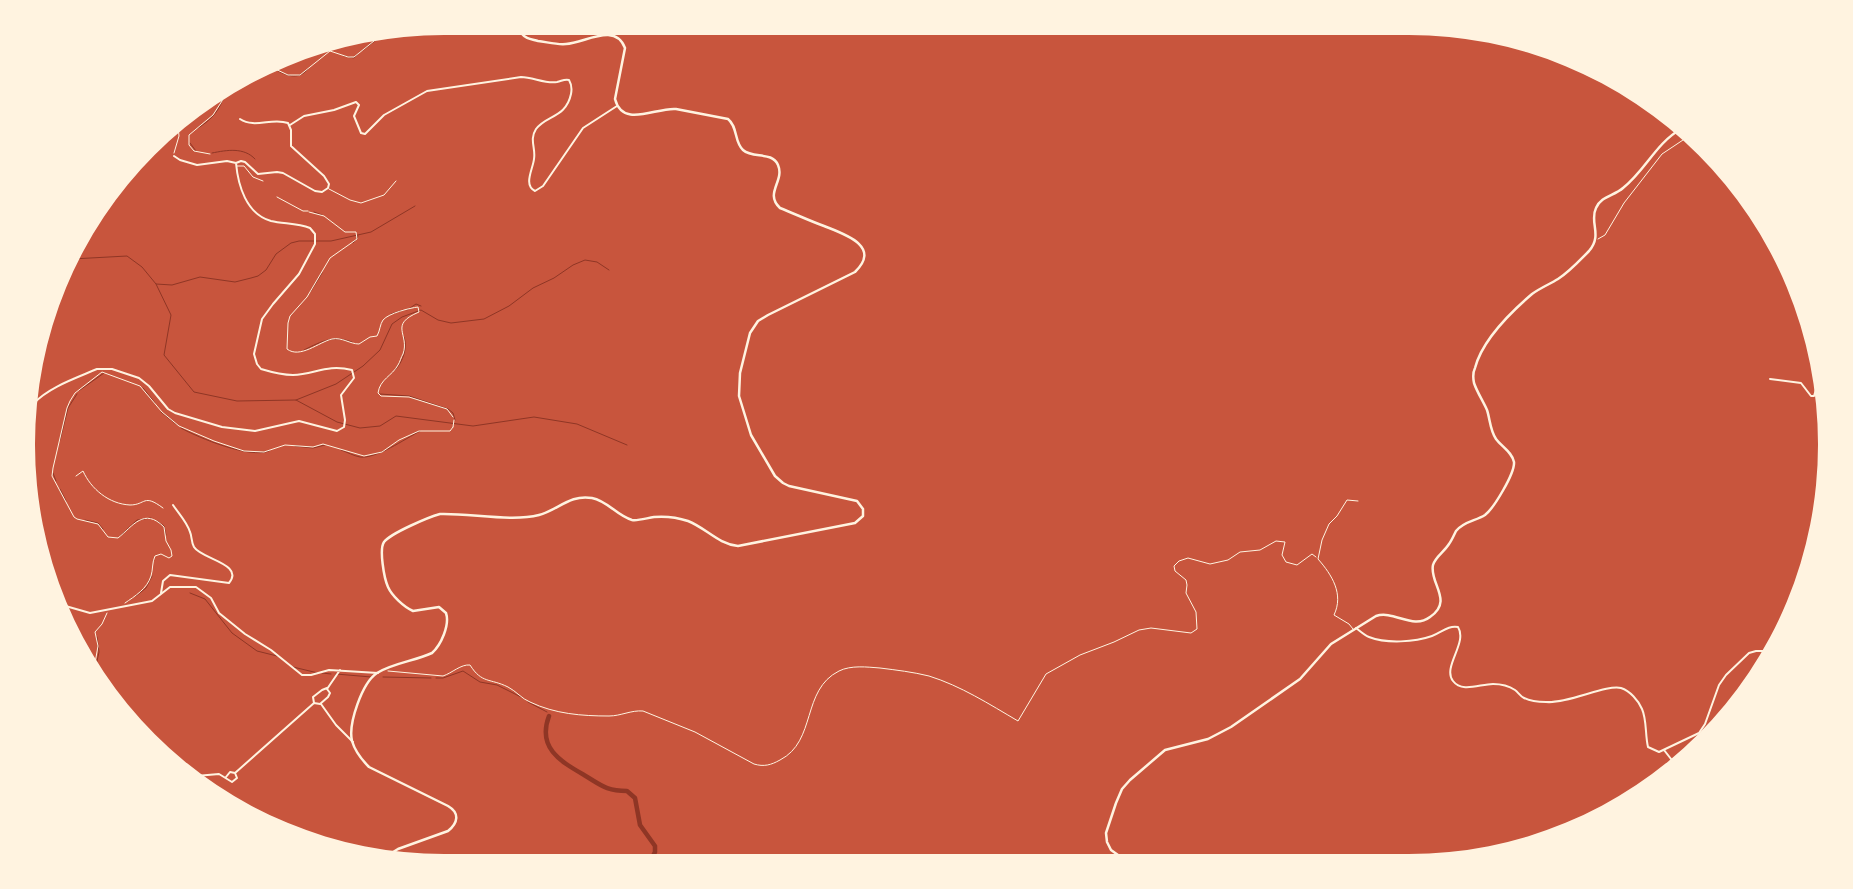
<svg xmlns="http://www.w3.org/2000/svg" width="1853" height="889" viewBox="0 0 1853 889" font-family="'DM Sans',sans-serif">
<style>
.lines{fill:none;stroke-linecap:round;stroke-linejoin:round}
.stream{stroke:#8f3625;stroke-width:1}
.canal{stroke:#8f3625;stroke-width:4.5}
.path{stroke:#fff3e0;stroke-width:1}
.service{stroke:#fff3e0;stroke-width:1}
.minor{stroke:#fff3e0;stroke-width:2}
.secondary{stroke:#fff3e0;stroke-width:2.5}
</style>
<rect width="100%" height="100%" fill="#c8553d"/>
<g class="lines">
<path class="stream" d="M 363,50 L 380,37
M 344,56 L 354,58 L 360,52
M 278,71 C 288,76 299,80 308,69
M 198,128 C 211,120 221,110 224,94
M 190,143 L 196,151
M 212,153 C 227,150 244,147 255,159
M 314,212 L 322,215
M 353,243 L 357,239 L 358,236
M 72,259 L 127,256 L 142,267 L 156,284 L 172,285 L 200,277 L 235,282 L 251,278 L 258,276 L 266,270 L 276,254 L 291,243 L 299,241 L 331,241 L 371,232 L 415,206
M 156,284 L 171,315 L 164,355 L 194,392 L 237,401 L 296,400 L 337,422 L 360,428 L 380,426 L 396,416 L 473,426 L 534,417 L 577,424 L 627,445
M 311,291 L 322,273
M 407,310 L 416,304 L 421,306
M 391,314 L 403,310
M 304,350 C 322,341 333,335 352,342
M 395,370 C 403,362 408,347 404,337
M 143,388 L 155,403
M 80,390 L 104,373
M 380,394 L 409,396 L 448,409 L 453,413 L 455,420
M 296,400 L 336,384 L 363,366 L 380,350 L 392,324 L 402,317 L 421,310 L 438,320 L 451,323 L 484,319 L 509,306 L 533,288 L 554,278 L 573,265 L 585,260 L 597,262 L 609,270
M 161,412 L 176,424
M 181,428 C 199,438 250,459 269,451
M 60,440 L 68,408 L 77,394
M 295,446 L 313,448 L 325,445
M 341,450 C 347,452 354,456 360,457 C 376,459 405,439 420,431
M 53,473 L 56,481
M 60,489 L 66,501
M 85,520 L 98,523 L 103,529
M 157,521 L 164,526 L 166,535
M 121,535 L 137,520 L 151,518
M 190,593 L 205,599 L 232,633 L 257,651 L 277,656
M 136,596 L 146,588 L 152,576
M 293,667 L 318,673
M 95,670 L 99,652 L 97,637
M 322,673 L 331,674
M 336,674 L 371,677
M 383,677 L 431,678
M 436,678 L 443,678 L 463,671 L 480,682 L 497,685 L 521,697
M 528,702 L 547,712"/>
<path class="canal" d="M 549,716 C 537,748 560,761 584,775 C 601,785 606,791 627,791 L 635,798 L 640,825 L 655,846 L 655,852 L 650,862"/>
<path class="path" d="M 273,68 L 288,75 L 300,75 L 330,51 L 348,57 L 354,57 L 379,37
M 180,123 L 193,117 L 204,105
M 174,153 L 179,136 L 178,126
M 210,154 L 194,151 L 189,145 L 189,135 L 213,115 L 222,101 L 223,95
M 277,197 L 303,211 L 308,211
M 309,212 L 324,216 L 345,232 L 356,232 L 357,239 L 330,258 L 307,297 L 290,316 L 288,323 L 287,349 C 300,359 319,342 332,339 C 342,337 350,344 359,344 L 370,337 L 377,336 C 380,331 380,324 383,320 C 389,313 410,308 418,307 L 419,312 C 388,325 410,334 403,354 C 401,357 400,362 398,365 C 392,376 380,379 378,393 L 381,396 L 409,397 L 447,409 L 453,417
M 1598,239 L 1605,235 L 1624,203 L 1662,154 L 1689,136
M 453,427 L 454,420
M 125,603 C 135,596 147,589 151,576 C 153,570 152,562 155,556 L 161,554 L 169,558 L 172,556 L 171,550 L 166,541 L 164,527 C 144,507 133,526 118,538 L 108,537 L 98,524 L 77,519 L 74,517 L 52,476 L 53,468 L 67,408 L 70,401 L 75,393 L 102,372 L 140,386 L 162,412 L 179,426 L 214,441 L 244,451 L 264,452 L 285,445 L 313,447 L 323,444 L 364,456 L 382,452 L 399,440 L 419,431 L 450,431 L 453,427
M 94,669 L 98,646 L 95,632 L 102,624 L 107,613
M 388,671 L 443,676 C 452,673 461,664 470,665 C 482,684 490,678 508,687 C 516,691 522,699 530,702 C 555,714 582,716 609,716 C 621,716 631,710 643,711 L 695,732 L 754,764 C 764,767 771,765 780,760 C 817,741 801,690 839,671 C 851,665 867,667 880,668 C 896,670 913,672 929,676 C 961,686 989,704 1018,721 L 1046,674 L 1080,655 L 1114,642 L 1139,630 L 1151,628 L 1191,633 L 1197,629 L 1196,612 L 1186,593 L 1187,585 L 1186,580 L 1175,571 L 1174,566 L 1179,561 L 1188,558 L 1210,564 L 1228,560 L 1240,552 L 1260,550 L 1276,541 L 1285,542 L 1282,555 L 1286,562 L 1297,565 L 1312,554 L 1316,557"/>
<path class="service" d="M 237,166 L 244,166 L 253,177 L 263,181
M 329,189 L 350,200 L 361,203 L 384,195 L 396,181
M 76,476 L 83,471 C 91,489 109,504 130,505 C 146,505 143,493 163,508
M 1353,629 L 1349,624 L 1334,615 C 1344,594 1332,575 1318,559 L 1322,540 L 1329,524 L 1337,516 L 1347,500 L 1358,501"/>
<path class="minor" d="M 290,125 L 304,116 L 334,110 L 356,102 L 359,105 L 354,116 L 361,133 L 365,134 L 384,115 L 427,91 L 521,77 C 533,77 545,84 557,82 C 562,81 564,79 569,80 C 572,85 572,89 571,94 C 566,118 546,115 536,129 C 529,140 536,148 534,159 C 533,169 523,185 535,191 L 543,186 L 583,128 L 617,106
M 174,156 L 180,160 L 197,165 L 227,161 L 236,163 L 241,161 L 245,162 L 258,174 L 277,172 L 283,173 L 315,191 L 322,192 L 328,188 L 329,184 L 324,176 L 291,146 L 291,130 L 288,123 C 272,117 255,129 240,119
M 1770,379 L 1801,383 L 1811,396 L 1814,396 L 1820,377
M 33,404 C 49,387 76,378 97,369 L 112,369 L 139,378 L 149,386 L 168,409 L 175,413 L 222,427 L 255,431 L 299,421 L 337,431 L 344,427 L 345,420 L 341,395 L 354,378 L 352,370 C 327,364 315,374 293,375 C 282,375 271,372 261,369 L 257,364 L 254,354 L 262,319 L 273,304 L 299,274 L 315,244 L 315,234 L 310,228 C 297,223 283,224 271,221 C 246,214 238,185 236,163
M 161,593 L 163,581 L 170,575 L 229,583 C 245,564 201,559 194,547 C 191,542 192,536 190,532 C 187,522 179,514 173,505
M 62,605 L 90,613 L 152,601 L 170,587 L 196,587 L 211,598 L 219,613 L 245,634 L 271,650 L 302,675 L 311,675 L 329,670 L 378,673
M 1356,628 C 1360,631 1364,635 1369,637 C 1387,644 1415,642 1432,636 C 1441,633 1448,625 1458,627 C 1468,643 1442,667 1453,681 C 1462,693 1480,684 1493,684 C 1500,684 1509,686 1515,690 C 1518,692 1520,696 1524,698 C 1530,701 1539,702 1546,702 C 1567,704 1607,684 1621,688 C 1630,691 1638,700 1642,709 C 1647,720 1645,735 1648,747 L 1659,752 L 1699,733 L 1705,724 L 1719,685 L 1726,675 L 1749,653 L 1756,651 L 1768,651
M 327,689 L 340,670
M 314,703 L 320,704 L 328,697 L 330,693 L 327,689
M 314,703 L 313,697 L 322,690 L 327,688
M 321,704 L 336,725 L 353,742
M 1664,750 L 1675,764
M 235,773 L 314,703
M 196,776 L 219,774 L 232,782 L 237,778 L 235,773
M 226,777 L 230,772 L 235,773"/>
<path class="secondary" d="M 385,857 L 398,849 L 448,831 C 458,823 460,813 448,806 L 369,767 C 362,760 355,751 352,741 C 348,724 362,683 377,673 C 393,663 415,661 432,653 C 441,645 450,625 446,613 L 439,607 L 413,611 C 404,607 392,596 388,587 C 384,578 379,549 384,542 C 391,533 429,517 440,514 C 470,513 511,522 539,515 C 558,510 570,494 592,498 C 608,501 617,516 632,520 C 638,521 647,518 654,517 C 666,516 676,517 688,521 C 706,528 718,544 738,546 L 855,523 L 863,516 L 863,509 L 857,501 L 789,486 L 783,483 L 775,476 L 751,435 L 739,396 L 740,373 L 750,333 L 758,321 L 768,315 L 855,272 C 882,246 844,234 824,226 C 810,221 795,214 780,208 C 764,193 785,181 778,165 C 772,151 753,159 743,150 C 734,142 738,127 728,119 L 676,109 C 656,107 623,129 615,99 L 625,48 C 615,22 585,43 566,44 C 557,45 547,42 538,41 C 531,39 526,39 521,33 L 521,26
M 1125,860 L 1111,850 L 1107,842 L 1106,833 L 1116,803 L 1122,789 L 1130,780 L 1165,750 L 1208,739 L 1231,727 L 1300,679 L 1331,644 L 1376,616 C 1394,610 1413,630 1430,617 C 1454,601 1429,583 1433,565 C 1435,557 1444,552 1449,544 C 1452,540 1454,535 1456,531 C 1464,521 1476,521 1485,515 C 1494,508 1515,473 1514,462 C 1512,452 1502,447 1496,439 C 1490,430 1490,419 1487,410 C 1483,401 1477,392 1474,383 C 1473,378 1473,372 1475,368 C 1482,341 1511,312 1532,294 C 1540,288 1550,284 1558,279 C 1569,272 1580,260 1589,251 C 1603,235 1589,222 1596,208 C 1601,196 1614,196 1623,188 C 1645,171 1656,143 1681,129"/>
</g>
<path d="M0 0H1853V889H0ZM444 35H1409A409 409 0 0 1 1818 444V445A409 409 0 0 1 1409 854H444A409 409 0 0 1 35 445V444A409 409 0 0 1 444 35Z" fill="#fff3e0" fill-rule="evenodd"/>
</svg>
